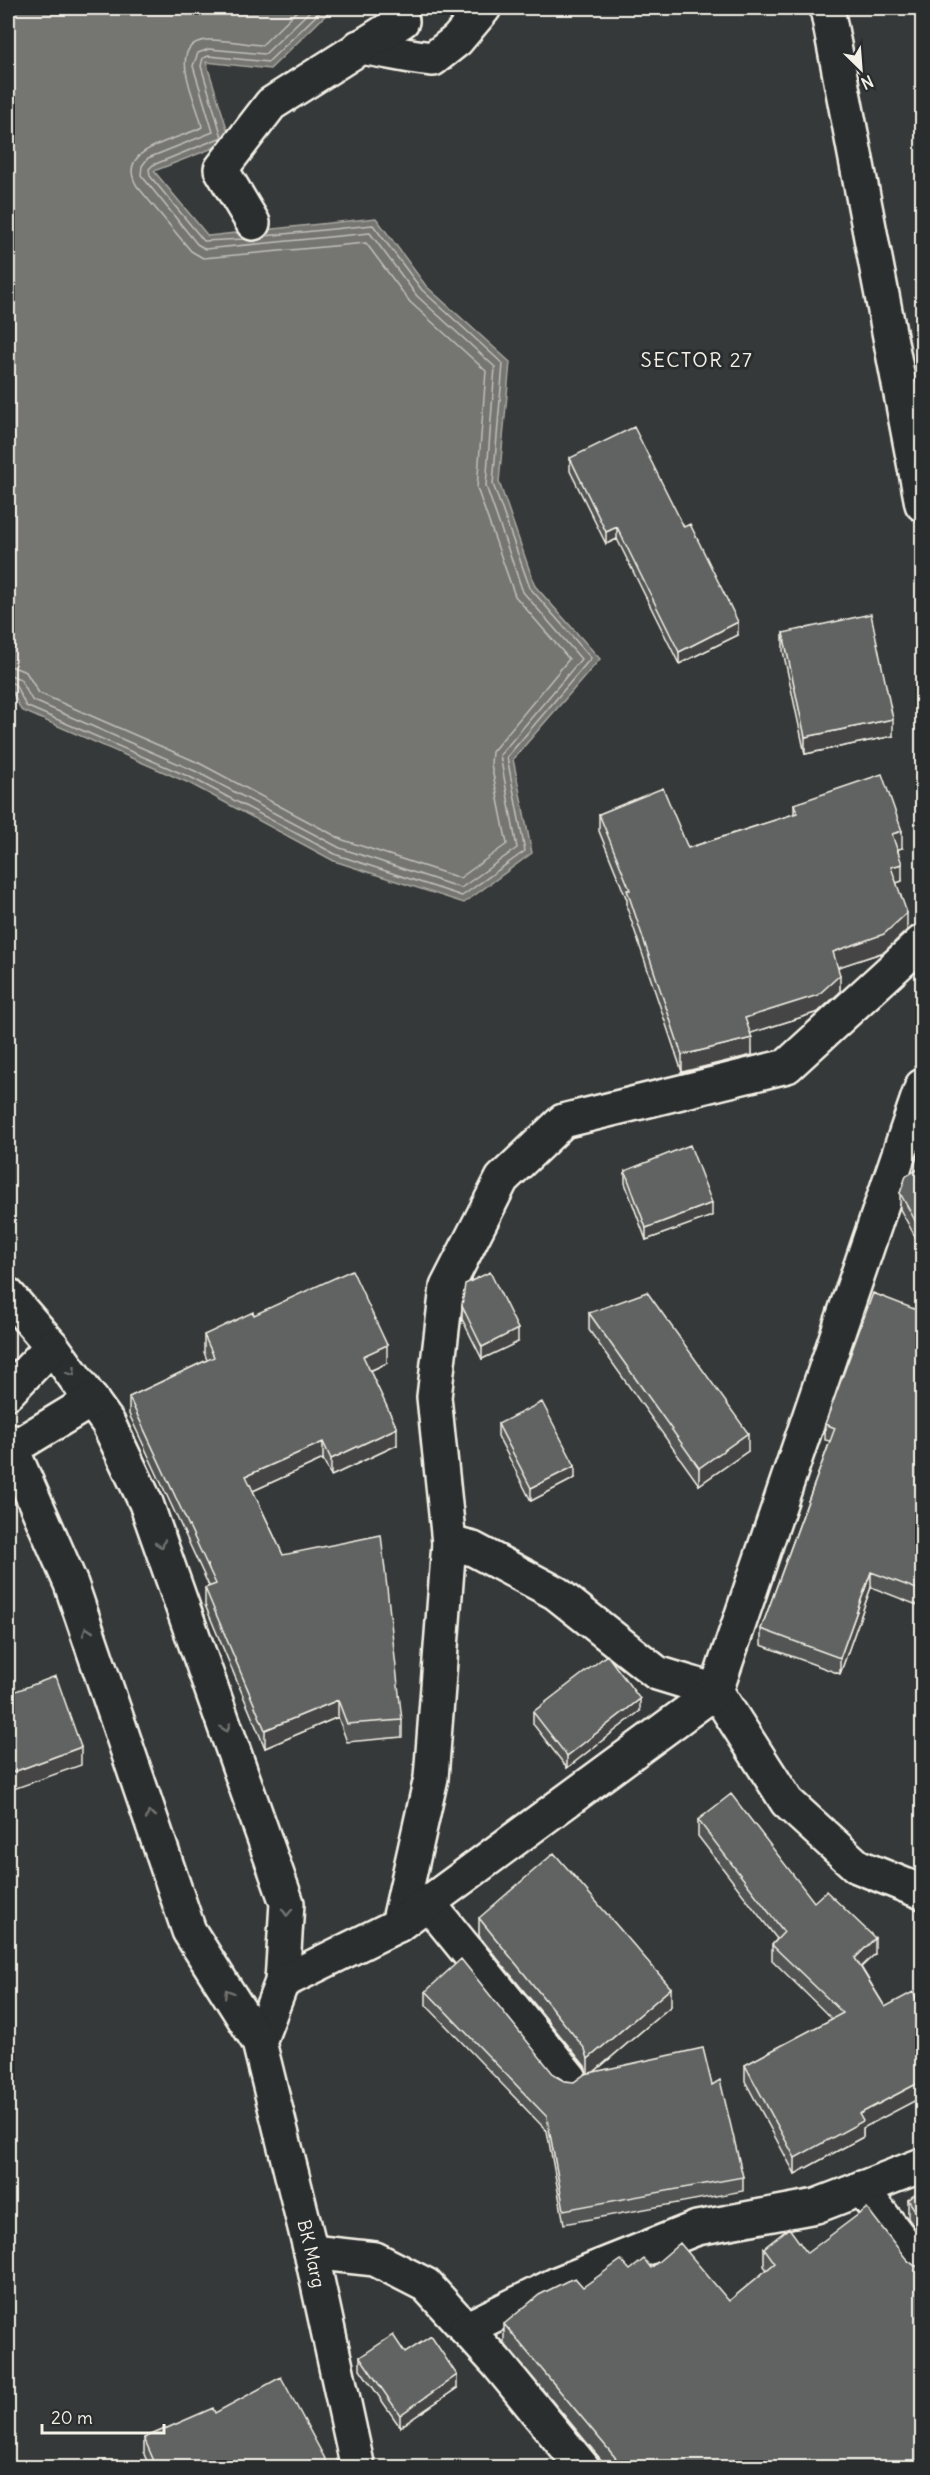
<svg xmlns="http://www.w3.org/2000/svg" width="930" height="2475" viewBox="0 0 930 2475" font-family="Delius,sans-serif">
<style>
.water{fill:#757572;stroke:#a8a7a1;stroke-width:1.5}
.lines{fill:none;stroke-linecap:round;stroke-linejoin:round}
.shore{stroke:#c1bfb9;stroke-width:1.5}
.minor-casing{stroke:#f4f1e8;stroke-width:38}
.minor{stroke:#2a2d2e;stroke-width:33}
.wall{fill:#535554;stroke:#f4f1e8;stroke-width:1.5}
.shaded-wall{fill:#444545;stroke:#f4f1e8;stroke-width:1.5}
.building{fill:#616362;stroke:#f4f1e8;stroke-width:1.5}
.oneway{stroke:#71726f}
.labels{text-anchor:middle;stroke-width:6;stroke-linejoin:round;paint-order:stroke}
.street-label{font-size:18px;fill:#f4f1e8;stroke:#2a2d2e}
.neighbourhood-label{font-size:20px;letter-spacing:1.5px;fill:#f4f1e8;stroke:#2a2d2e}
</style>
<rect width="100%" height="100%" fill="#363939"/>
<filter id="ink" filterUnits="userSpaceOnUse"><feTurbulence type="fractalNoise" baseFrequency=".0167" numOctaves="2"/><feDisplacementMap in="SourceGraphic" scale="12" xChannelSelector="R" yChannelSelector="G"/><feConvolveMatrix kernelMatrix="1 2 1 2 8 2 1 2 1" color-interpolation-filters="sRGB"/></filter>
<g filter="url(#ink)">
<path class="water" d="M 8,8 L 333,8 L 270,69 L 206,62 L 231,141 L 154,171 L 208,236 L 376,218 L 426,286 L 510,362 L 499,482 L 535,586 L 600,659 L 513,759 L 532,853 L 464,903 L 334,861 L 189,783 L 21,710 L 8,683 Z"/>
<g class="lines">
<path class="shore" d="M 244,239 L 204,241 L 150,176 L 149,169 L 153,165 L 222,137 L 201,66 L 203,58 L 209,56 L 268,62 L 324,8
M 8,665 L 26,672 L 39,693 L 199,763 L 343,840 L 460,878 L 507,844 L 491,764 L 492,752 L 569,659 L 515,596 L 477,488 L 486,371 L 410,302 L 366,243 L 203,258 L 191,251 L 137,186 C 113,147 181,140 202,127 C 199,105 163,43 207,40 C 225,39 244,44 262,45 L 300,8
M 8,674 L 20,679 L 32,700 L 195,771 L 340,848 L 461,888 L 517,848 L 500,755 L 581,659 L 523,592 L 486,486 L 495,367 L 417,296 L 370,233 L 205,249 L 197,244 L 141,175 L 142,166 L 148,158 L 213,132 L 193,66 L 198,53 L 209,49 L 265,54 L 313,8
M 8,682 L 15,684 L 26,706 L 192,778 L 337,855 L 462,896 L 525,851 L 507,757 L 591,658 L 530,588 L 493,484 L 503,364 L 422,290 L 373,225 L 264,236"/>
<defs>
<g id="minor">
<path d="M 827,8 L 922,504"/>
<path d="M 359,47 C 384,50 408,57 433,59 L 457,40 L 484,8"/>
<path d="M 253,223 L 221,169 L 271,104 L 402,21 L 396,8"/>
<path d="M 8,1295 L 52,1346 L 108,1423 L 146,1503 L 287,1903 L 282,1982 L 259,2042"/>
<path d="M 8,1392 L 52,1346"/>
<path id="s1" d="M 8,1440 L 71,1584 L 189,1931 L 259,2042 L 311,2252 L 358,2468"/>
<path d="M 8,1451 L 92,1400"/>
<path d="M 449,1543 L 473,1549 L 556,1593 L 657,1673 L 716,1691 L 787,1802 L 857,1866 L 922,1892"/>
<path d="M 428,1903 L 570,2078"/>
<path d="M 398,1925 L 431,1778 L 449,1543 L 434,1397 L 447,1287 L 502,1179 L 563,1121 L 787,1066 L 922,942"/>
<path d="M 282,1982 L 398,1925 L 716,1691 L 922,1086"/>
<path d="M 861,2188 L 922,2267"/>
<path d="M 311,2252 L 375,2259 L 426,2285 L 498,2364 L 583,2468"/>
<path d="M 466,2329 L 559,2283 L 697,2228 L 816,2206 L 922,2165"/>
</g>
</defs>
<use href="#minor" class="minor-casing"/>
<use href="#minor" class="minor"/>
</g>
<path class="wall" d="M 570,458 L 738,635 L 679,664 L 617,539 L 606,544 L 570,471 Z
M 783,633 L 893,736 L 805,754 L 783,651 Z
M 794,804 L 902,848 L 898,849 L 902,881 L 896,883 L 907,930 L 884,952 L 838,967 L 840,992 L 818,1012 L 750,1033 L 752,1055 L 682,1072 L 627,908 L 627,900 L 599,831 L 599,814 L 688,848 L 794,814 Z
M 922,1167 L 922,1249 L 900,1209 L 900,1193 Z
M 625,1171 L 712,1216 L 646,1240 L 625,1183 Z
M 462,1306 L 518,1342 L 482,1359 L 462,1319 Z
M 922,1312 L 922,1607 L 871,1587 L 840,1674 L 761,1645 L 761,1629 L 830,1441 L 825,1440 L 825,1424 Z
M 589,1313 L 748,1451 L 699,1485 L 589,1330 Z
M 254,1315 L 387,1363 L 370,1371 L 397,1445 L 331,1476 L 323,1459 L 253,1491 L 283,1555 L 402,1720 L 402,1737 L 347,1742 L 338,1717 L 265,1748 L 205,1605 L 205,1588 L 209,1586 L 129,1414 L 129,1397 L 207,1360 L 204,1352 L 204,1335 Z
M 498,1424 L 575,1478 L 531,1501 L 498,1436 Z
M 640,1711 L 567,1768 L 533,1724 L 533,1712 Z
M 698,1820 L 814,1902 L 875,1954 L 861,1967 L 885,2007 L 863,2128 L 863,2137 L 795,2174 L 745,2081 L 745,2065 L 832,2019 L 772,1960 L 772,1945 L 777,1939 L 698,1836 Z
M 479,1918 L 671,2006 L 594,2072 L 712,2085 L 743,2177 L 743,2191 L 564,2224 L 547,2131 L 426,2005 L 426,1991 L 564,2081 L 574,2082 L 587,2073 L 585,2066 L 479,1936 Z
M 922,2189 L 922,2239 L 908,2218 L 908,2200 Z
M 764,2248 L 807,2253 L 907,2260 L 915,2266 L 922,2468 L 608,2468 L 504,2343 L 504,2324 L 583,2287 L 630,2270 L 651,2268 L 729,2301 L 767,2270 L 764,2266 Z
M 360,2357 L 457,2388 L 400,2427 L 360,2369 Z
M 215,2413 L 330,2468 L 150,2468 L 144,2454 L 144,2438 Z"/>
<path class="shaded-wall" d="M 617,527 L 617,539 L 606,544 L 606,532 Z
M 738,622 L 738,635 L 679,664 L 679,652 Z
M 893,719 L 893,736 L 805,754 L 805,737 Z
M 902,831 L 902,848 L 892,851 L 892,834 Z
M 902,864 L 902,881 L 891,885 L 891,867 Z
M 907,913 L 907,930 L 884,952 L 833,969 L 833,952 Z
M 840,975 L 840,992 L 818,1012 L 745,1035 L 745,1018 Z
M 752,1038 L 752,1055 L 682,1072 L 682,1055 Z
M 712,1203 L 712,1216 L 646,1240 L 646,1228 Z
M 518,1329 L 518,1342 L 482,1359 L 482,1347 Z
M 387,1345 L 387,1363 L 363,1374 L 363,1356 Z
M 397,1428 L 397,1445 L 331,1476 L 331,1459 Z
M 748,1433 L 748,1451 L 699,1485 L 699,1468 Z
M 323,1442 L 323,1459 L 246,1494 L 246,1476 Z
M 575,1466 L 575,1478 L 531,1501 L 531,1488 Z
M 871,1572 L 871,1587 L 840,1674 L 840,1658 Z
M 640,1699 L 640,1711 L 567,1768 L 567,1756 Z
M 338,1700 L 338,1717 L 265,1748 L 265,1730 Z
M 81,1747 L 81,1765 L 8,1791 L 8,1774 Z
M 875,1938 L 875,1954 L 855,1973 L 855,1958 Z
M 671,1988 L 671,2006 L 588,2077 L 588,2059 Z
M 922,2081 L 922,2097 L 863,2128 L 863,2137 L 795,2174 L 795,2158 L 859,2114 Z
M 457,2375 L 457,2388 L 400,2427 L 400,2415 Z"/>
<path class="building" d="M 634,427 L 684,527 L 690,524 L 738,622 L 679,652 L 617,527 L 606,532 L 570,458 Z
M 871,614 L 893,719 L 805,737 L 783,633 Z
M 882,774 L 902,831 L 892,834 L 902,864 L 891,867 L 907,913 L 884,934 L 833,952 L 840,975 L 818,995 L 745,1018 L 752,1038 L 682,1055 L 627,890 L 630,890 L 599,814 L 663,788 L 688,848 L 797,813 L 794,804 Z
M 690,1145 L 712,1203 L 646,1228 L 625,1171 Z
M 922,1167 L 922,1233 L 900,1193 L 906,1176 Z
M 352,1270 L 387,1345 L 363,1356 L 397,1428 L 331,1459 L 323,1442 L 246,1476 L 283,1555 L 381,1535 L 402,1720 L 347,1724 L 338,1700 L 265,1730 L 205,1588 L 216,1584 L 129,1397 L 214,1357 L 204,1335 L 253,1312 L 254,1315 Z
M 490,1272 L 518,1329 L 482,1347 L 462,1306 L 465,1284 Z
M 647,1292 L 748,1433 L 699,1468 L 589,1313 Z
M 873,1293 L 922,1312 L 922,1591 L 871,1572 L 840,1658 L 761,1629 L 835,1428 L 825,1424 Z
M 542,1402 L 575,1466 L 531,1488 L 498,1424 Z
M 607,1655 L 640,1699 L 567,1756 L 533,1712 Z
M 56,1676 L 81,1747 L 8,1774 L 8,1694 Z
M 731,1794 L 814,1902 L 826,1891 L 875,1938 L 855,1958 L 885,2007 L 913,1992 L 922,2010 L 922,2081 L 859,2114 L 863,2121 L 795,2158 L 745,2065 L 843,2013 L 772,1945 L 784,1932 L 698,1820 Z
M 554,1853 L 671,1988 L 588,2059 L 585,2049 L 479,1918 Z
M 461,1959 L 555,2076 L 564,2081 L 574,2082 L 585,2074 L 703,2048 L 712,2085 L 720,2080 L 743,2177 L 564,2210 L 547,2117 L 426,1991 Z
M 922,2189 L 922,2220 L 908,2200 Z
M 867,2208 L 907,2260 L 915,2266 L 922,2266 L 922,2468 L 624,2468 L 504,2324 L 539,2295 L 567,2281 L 575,2278 L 583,2287 L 621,2260 L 630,2270 L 644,2259 L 651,2268 L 680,2243 L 729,2301 L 775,2263 L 764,2248 L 789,2228 L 807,2253 Z
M 393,2335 L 405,2353 L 431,2336 L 457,2375 L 400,2415 L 360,2357 Z
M 281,2377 L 330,2468 L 254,2468 L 252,2464 L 244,2468 L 157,2468 L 144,2438 L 213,2408 L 215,2413 Z"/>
<defs><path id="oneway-chevron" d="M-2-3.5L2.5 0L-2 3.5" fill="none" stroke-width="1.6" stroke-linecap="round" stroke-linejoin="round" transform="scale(1.5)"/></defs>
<g class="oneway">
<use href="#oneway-chevron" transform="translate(72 1372) rotate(54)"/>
<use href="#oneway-chevron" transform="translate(161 1544) rotate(71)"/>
<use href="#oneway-chevron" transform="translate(87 1631) rotate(-109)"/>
<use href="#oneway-chevron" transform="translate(226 1728) rotate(71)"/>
<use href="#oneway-chevron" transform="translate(150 1815) rotate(-109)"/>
<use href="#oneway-chevron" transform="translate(287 1912) rotate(93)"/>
<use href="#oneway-chevron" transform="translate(228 1993) rotate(-122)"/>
</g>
</g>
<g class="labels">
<g class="street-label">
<text dy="6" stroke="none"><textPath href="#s1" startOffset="873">BK Marg</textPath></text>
</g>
<g class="neighbourhood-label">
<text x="697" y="367">SECTOR 27</text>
</g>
</g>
<rect width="930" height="2475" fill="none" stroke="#2a2d2e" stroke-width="30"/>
<rect x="15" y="15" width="900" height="2445" fill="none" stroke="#f4f1e8" stroke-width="2" filter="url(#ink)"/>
<g transform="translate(861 69) rotate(155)" stroke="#2a2d2e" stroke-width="4.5" paint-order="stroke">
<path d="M0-4.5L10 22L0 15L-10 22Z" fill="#f4f1e8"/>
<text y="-9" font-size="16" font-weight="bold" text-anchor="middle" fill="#f4f1e8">N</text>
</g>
<path d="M42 2424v9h122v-9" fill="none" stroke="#f4f1e8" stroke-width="3"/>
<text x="51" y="2424" font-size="18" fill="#f4f1e8" stroke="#2a2d2e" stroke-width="4.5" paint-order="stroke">20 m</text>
</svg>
